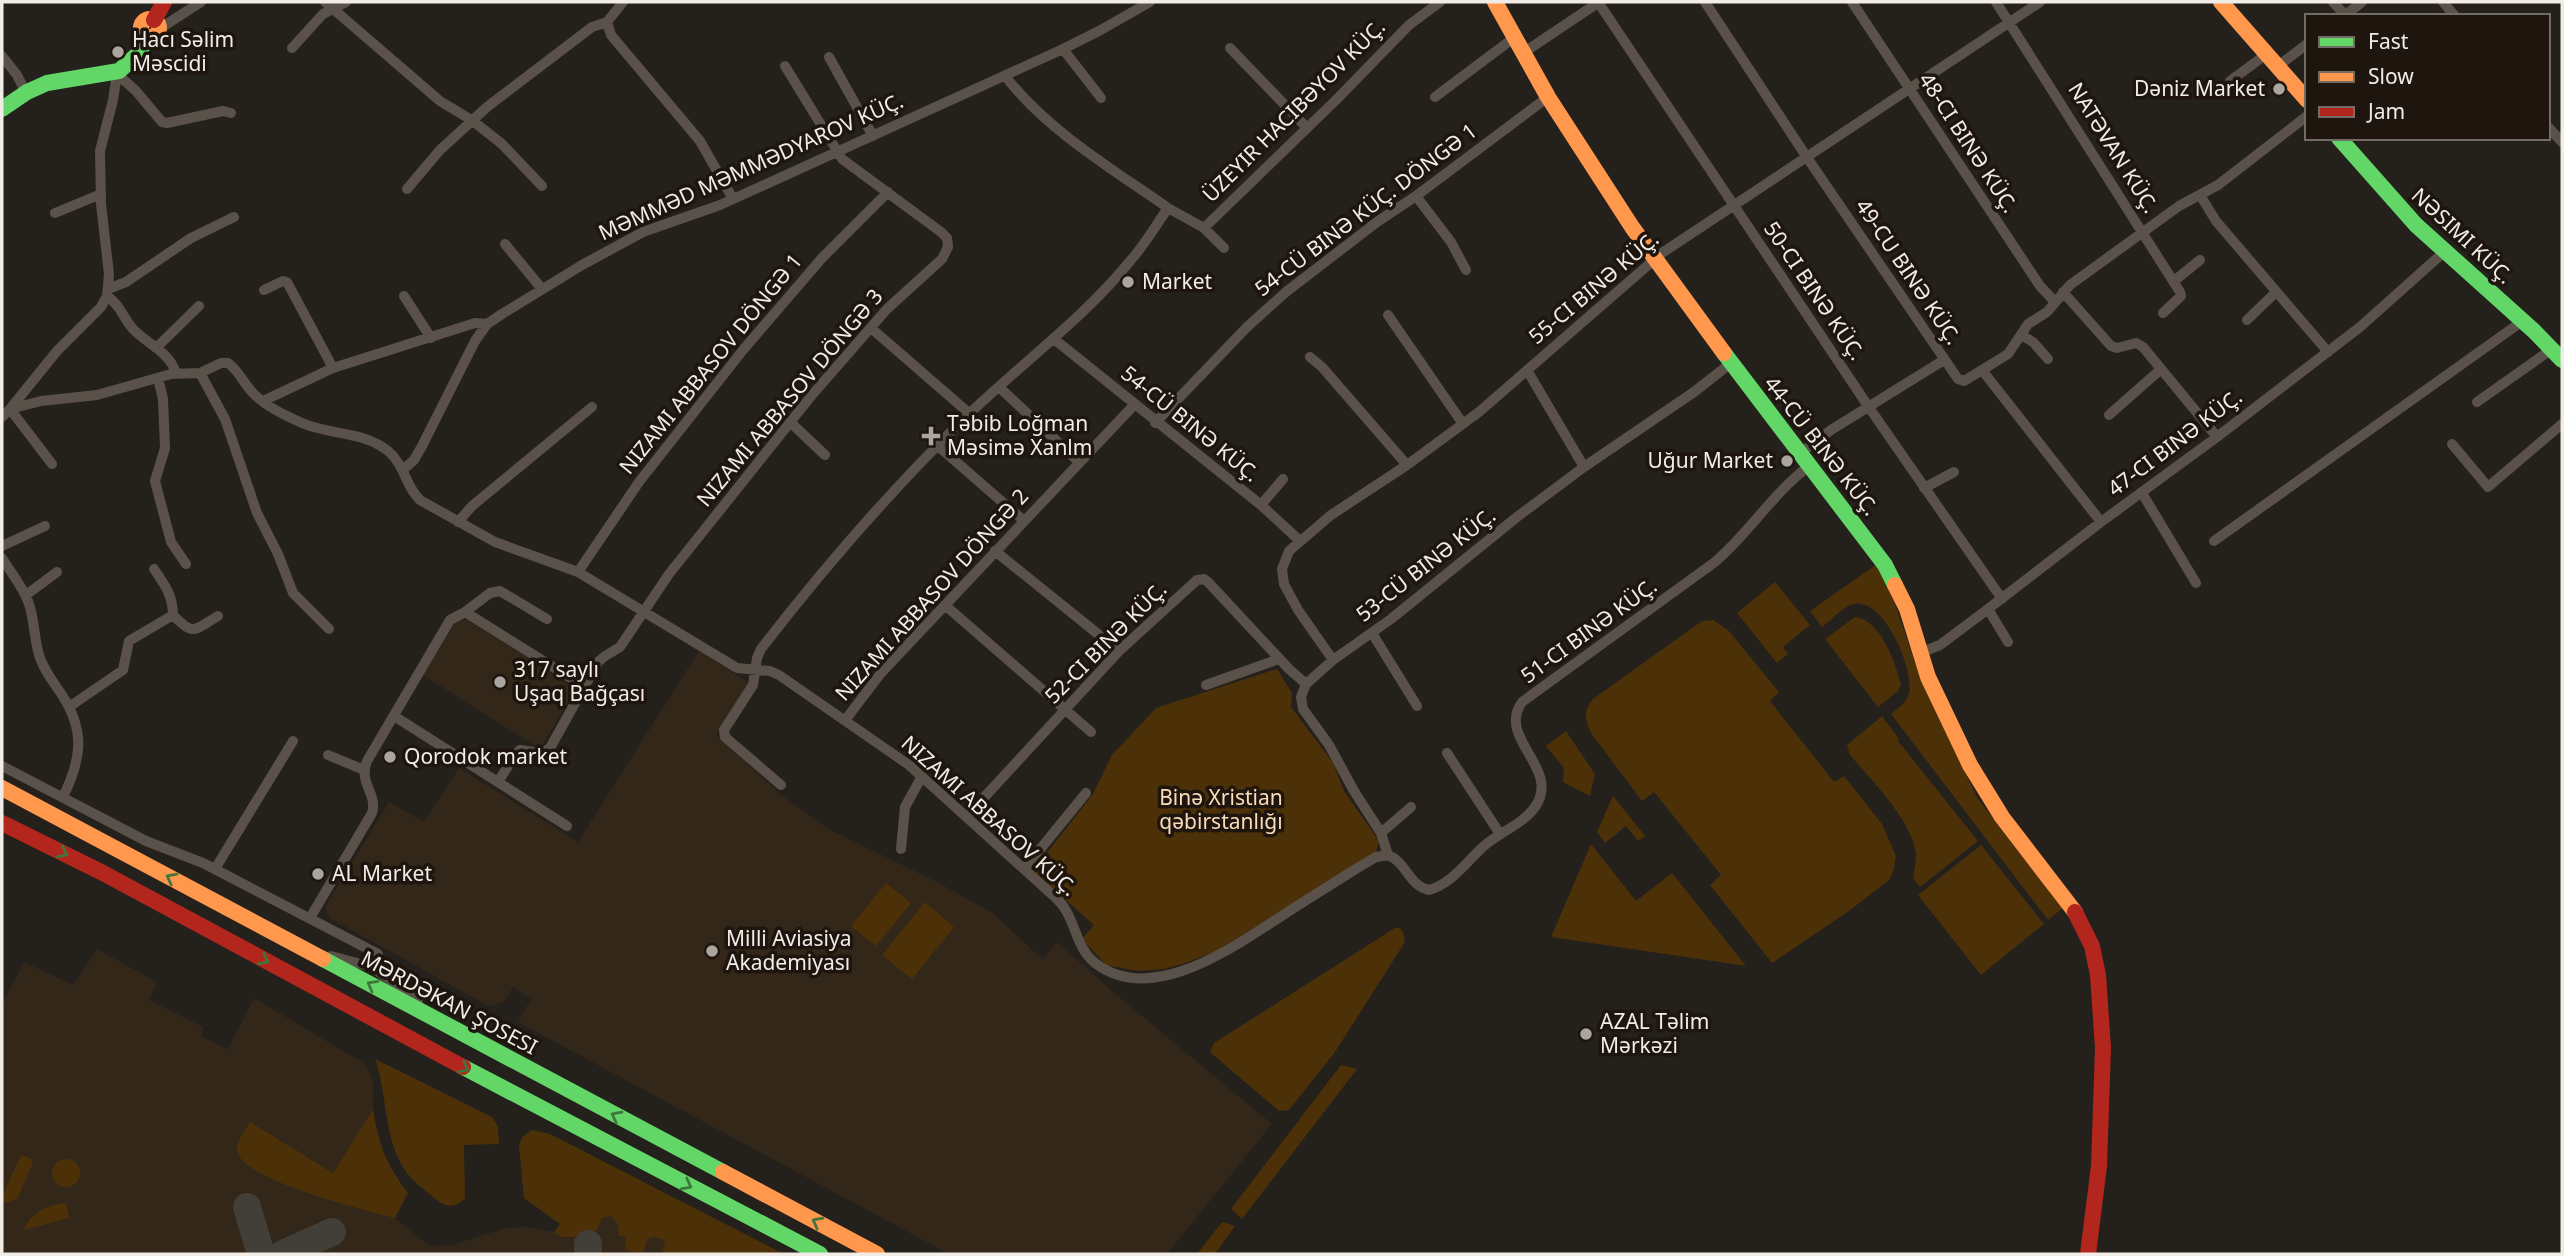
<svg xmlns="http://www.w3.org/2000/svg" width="2564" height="1256" viewBox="0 0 2564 1256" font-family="'Noto Sans',sans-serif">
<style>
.built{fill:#33271a}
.green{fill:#4c3108}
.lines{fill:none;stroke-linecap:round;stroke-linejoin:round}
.taxiway{stroke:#423e38;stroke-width:28}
.street{stroke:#5a524a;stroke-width:10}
.fast{stroke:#63d668;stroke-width:16}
.slow{stroke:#ff974d;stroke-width:16}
.jam{stroke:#b3261e;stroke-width:16}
.oneway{stroke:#40763b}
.poi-dot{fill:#aaa59f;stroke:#1e160e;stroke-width:2.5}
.labels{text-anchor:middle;stroke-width:7;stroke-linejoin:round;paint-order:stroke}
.poi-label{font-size:21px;fill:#f2ece6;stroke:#1e160e;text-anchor:start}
.street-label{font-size:21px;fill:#f2ece6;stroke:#1e160e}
.park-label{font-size:21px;fill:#fbdcb9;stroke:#1e160e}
</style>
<rect width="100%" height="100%" fill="#24201b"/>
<path class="built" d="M 456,620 L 468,620 L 576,689 L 540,749 L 423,675 Z
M 699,651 L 749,683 L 716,735 L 781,795 L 827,828 L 941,884 L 993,913 L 1043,960 L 1057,942 L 1111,990 L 1272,1124 L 1167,1254 L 949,1254 L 518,1022 L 531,999 L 513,987 L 505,1001 L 490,1007 L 330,918 L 325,907 L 389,802 L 424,822 L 459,768 L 578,842 Z
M 97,949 L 157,982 L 149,1000 L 203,1027 L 201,1036 L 228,1049 L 254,998 L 362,1062 L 369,1070 L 373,1082 L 373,1109 L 332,1176 L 395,1218 L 430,1246 L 452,1245 L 506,1228 L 524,1227 L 554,1232 L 592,1189 L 729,1254 L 2,1254 L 2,1004 L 24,962 L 73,985 Z"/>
<path class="green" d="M 1877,564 L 1894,601 L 1921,680 L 1978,799 L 2063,908 L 2048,920 L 1891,714 C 1898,708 1906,703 1909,693 C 1915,671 1884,596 1853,604 C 1843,607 1831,620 1822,627 L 1810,611 Z
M 1775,582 L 1810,625 L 1783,647 L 1788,654 L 1777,663 L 1737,613 Z
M 1855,617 C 1881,620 1895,662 1901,684 L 1898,691 L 1878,707 L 1825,639 Z
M 1713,620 L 1728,630 L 1779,692 L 1770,701 L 1834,782 L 1844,776 L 1882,824 L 1896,856 L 1893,872 L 1889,880 L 1849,911 L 1772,963 L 1710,885 L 1721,875 L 1654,792 L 1642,801 L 1591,733 C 1585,719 1583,711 1593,699 L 1702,621 Z
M 1277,669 L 1292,693 L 1291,707 L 1333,763 L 1344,791 L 1379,841 L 1376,852 L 1216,951 L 1186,963 L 1164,969 L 1138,971 L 1106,965 L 1082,939 L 1094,925 L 1033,871 L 1093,794 L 1112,755 L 1156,708 Z
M 1882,716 L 1899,739 L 1898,741 L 1978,841 L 1920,887 L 1913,878 C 1914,871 1916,863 1916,856 C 1914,822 1871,780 1850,755 L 1847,745 Z
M 1566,731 L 1595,774 L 1590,796 L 1563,782 L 1564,768 L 1546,746 Z
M 1613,796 L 1645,836 L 1638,841 L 1626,826 L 1605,843 L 1597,832 Z
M 1591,844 L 1636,901 L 1672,873 L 1746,966 L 1551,937 Z
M 1981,845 L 2044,924 L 1981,975 L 1918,895 Z
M 886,883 L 911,903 L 876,946 L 851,926 Z
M 925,902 L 954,927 L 912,979 L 882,955 Z
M 1395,928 L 1400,928 L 1403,932 L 1405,942 L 1335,1052 L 1289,1110 L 1279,1111 L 1210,1052 L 1214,1043 Z
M 375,1059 L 492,1117 L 498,1127 L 499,1144 L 464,1145 L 465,1198 C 454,1210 445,1207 433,1197 C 426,1191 418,1185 412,1179 C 382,1146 389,1098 375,1059 Z
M 1341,1065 L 1357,1069 L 1242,1219 L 1231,1209 Z
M 373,1109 C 379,1145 386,1164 408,1193 L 395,1218 C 366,1210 243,1181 237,1151 C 235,1142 246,1130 250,1122 L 333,1173 Z
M 532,1130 L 550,1134 L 784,1254 L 662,1254 L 665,1240 L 653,1237 L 648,1239 L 642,1254 L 626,1250 L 625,1236 L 619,1236 L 618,1225 L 611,1216 L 602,1218 L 596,1231 L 573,1237 L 562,1237 L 554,1232 L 560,1224 L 524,1198 L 519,1145 L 522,1137 Z
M 21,1155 L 32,1159 L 32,1165 L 17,1199 L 2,1204 L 2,1197 Z
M52 1173a14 14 0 1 1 28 0a14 14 0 1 1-28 0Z
M 66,1203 L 69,1218 L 24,1230 C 30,1212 48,1205 66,1203 Z
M 1222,1222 L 1235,1226 L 1215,1254 L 1197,1254 Z"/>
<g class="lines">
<path class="taxiway" d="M 247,1207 L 261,1254
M 588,1244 L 588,1254
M 283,1254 L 332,1232"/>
<path class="street" d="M 325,2 L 440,101 L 473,121 L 502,144 L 542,186
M 623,2 L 607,22 L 611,35 L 700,141 L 733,199
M 1598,2 L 1868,406 L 2002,599
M 1705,2 L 1806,156 L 1958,379 L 1964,381 L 1982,370 L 2101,522
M 1852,2 L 2040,286 L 2055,302
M 1996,2 L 2180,292 L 2181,296 L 2163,313
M 2333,2 L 2345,15
M 2443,2 L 2455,16
M 2344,16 L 2362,2
M 159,29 L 201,2
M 292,48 L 323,14 L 346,2
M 1230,48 L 1307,128
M 1063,49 L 1101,98
M 1523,53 L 1599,2
M 2,56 L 17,75 L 25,91
M 829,57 L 873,136
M 2278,66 L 2307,44
M 117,74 L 136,91 L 162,122 L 167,123 L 223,111 L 231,113
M 1005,76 C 1048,131 1111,168 1168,208
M 2230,81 L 2268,53
M 1435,97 L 1515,37
M 2548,127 L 2562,142
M 407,189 L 440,150 L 487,107 L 592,27 L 607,22
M 2200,195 L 2216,221 L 2328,352
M 1416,196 L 1451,242 L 1466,270
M 55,213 L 101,194
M 1204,228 L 1224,248
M 505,244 L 542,289
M 2174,281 L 2200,260
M 108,289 L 126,282 L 191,238 L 234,217
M 264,290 L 283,281 L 287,282 L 333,368
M 2063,292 L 2111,346 L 2117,348 L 2136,343 L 2143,347 L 2217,437
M 107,296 C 120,304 124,320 134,330 C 149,345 169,352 176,373
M 404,296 L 431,338
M 1388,315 L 1463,424
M 2247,320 L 2276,292
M 871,328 L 970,414
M 2021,335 L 2033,342 L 2048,359
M 1054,339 L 1261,505 L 1300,541
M 156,348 L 199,306
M 1310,357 L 1322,367 L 1407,465
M 1527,370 L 1584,467
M 1982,370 L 2008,354 L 2028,324 L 2047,312 L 2070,285 L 2179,206 L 2218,185 L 2307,116
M 200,373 L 225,419 L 257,513 L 278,554 L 293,593 L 329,629
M 158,378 L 163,399 L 165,448 L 155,481 L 171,542 L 186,564
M 999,387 L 1079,462
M 263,401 L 333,368 L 475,323 L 487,324
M 2477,402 L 2552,349
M 2109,415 L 2160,370
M 2,417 L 10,409 L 41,401 L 97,395 L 171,374 L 200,373 L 221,363 L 228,363 C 238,370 243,382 252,392 C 265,406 284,415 302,423 C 329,435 364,431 388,451 C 405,465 405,486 420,500 L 495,542 L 578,572 L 737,668 L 770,671 L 779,675 L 909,765 L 1057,899 C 1076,917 1074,946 1095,963 C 1151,1006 1230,949 1277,919 C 1304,901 1332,884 1359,867 L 1376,857 L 1388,855
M 790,422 L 825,455
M 1155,423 L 1247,327 L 1286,292 L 1377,222 L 1416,196 L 1548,97
M 2452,444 L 2488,487 L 2562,424
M 938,446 L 1023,520
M 1799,454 L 1831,430 L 1944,360
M 52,464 L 10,409 L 57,351 L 101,307 L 107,296 L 109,274 L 101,204 L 100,151 L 113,100 L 117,74
M 404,469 L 414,460 L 422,446 L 475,341 L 487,324 L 502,314 L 582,265 L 643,232 L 720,205 L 1063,49 L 1099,31 L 1150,2
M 1924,488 L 1954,472
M 2142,493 L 2196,583
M 1261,505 L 1283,479
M 458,522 L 472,506 L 592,407
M 2214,541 L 2524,320
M 2,546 L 45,526
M 995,551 L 1119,651
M 2,558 C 11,573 24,588 29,604 C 35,622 34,641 40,658 C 45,672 54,683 62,695 C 86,732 81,760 63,797
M 154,569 C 165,585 173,596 173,615 C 194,637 194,630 218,616
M 578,572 L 639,482 L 743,350 L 822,258 L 888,192
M 26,595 L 57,572
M 946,606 L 1091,732
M 1988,609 L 2008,642
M 465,612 L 490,593 L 500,591 L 547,619
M 1372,633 L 1417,706
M 1920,653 L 1940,645 L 1988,609 L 2101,522 L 2217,437 L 2360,327 L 2444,252
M 1333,660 L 1298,610 L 1284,584 L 1282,569 L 1289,551 L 1331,515 L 1407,465 L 1479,412 L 1662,253 L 2040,2
M 1206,685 L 1279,659
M 69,707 L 123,670 L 129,641 L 173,615
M 394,716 L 567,826
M 846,719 L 881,673 L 1134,405
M 1447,753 L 1500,834
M 328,755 L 364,770
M 2,766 L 146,841 L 203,863 L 378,954 L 372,967
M 498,782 L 515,755 L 520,750 L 541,753 L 550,748 L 598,662 L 605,656 L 620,647 L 669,574 L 812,395 L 887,309 L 942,259 L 948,247 L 947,238 L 941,232 L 842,159 L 785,66
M 781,785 L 725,737 L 724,730 L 753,685 L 757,658 L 761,649 C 825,566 894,487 969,414 C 1023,362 1084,318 1131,260 C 1145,244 1156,225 1168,208 L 1204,228 L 1337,99 L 1409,25 L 1440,2
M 967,816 L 1119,651 L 1197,580 L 1204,579 L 1208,582 L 1289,669 L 1306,684
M 1381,833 L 1411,807
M 901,849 L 905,807 L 922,776
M 1388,855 L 1381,833 L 1354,791 L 1329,745 L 1303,709 L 1301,697 L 1306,684 L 1333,660 L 1391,619 L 1517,517 L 1584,467 L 1694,392 L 1731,363
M 1388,855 C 1406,862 1410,887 1429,890 C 1452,884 1467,861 1484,846 C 1500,832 1523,824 1535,807 C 1562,768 1496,739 1522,702 L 1715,562 C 1750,532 1771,495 1809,466
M 215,869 L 293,741
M 1024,869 L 1086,793
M 310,918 L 372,813 C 378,793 358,784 367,761 L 450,620 L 465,612 L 585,687
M 331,956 L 372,967 L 418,1001"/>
<path class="fast" d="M 2,109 L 27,92 L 47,83 L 119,71 L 138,54 L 148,37
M 2339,138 L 2416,225 L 2534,331 L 2562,360
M 1724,353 L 1885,565 L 1895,585
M 323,959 L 723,1172
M 463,1067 L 820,1254"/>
<path class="slow" d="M 1495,2 L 1548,97 L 1632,227 L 1724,353
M 2221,2 L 2307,100
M141 28a9 9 0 1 1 18 0a9 9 0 1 1-18 0Z
M 1895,585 L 1907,609 L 1928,677 L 1970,765 L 2002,817 L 2075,912
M 2,788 L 323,959
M 723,1172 L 877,1254"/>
<path class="jam" d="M 154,20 L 164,2
M 2,823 L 103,873 L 463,1067
M 2075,912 L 2092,946 L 2098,975 L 2103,1048 L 2099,1166 L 2088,1254"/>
</g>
<defs><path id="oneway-chevron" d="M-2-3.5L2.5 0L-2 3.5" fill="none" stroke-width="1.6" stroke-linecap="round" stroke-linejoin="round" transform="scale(1.75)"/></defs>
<g class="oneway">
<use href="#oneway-chevron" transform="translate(63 853) rotate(27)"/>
<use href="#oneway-chevron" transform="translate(171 878) rotate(-152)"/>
<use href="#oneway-chevron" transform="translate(264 960) rotate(28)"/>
<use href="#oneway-chevron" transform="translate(372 985) rotate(-151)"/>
<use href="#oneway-chevron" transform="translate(464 1068) rotate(28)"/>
<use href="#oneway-chevron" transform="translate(616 1116) rotate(-152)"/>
<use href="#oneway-chevron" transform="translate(687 1185) rotate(28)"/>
<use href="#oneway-chevron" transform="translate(817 1222) rotate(-152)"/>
</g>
<g class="poi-dot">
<circle cx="118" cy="52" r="7"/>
<circle cx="2279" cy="89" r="7"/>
<circle cx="1128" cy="282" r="7"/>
<path d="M927.5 425.5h7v7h7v7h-7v7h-7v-7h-7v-7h7z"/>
<circle cx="1787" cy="461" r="7"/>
<circle cx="500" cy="682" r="7"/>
<circle cx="390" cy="757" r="7"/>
<circle cx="318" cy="874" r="7"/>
<circle cx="712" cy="951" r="7"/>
<circle cx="1586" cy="1034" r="7"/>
</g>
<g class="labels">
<g class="poi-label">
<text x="132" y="47">Hacı Səlim<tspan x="132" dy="24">Məscidi</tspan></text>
<text x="2265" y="96" text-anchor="end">Dəniz Market</text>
<text x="1142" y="289">Market</text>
<text x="947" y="431">Təbib Loğman<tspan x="947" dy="24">Məsimə Xanlm</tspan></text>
<text x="1773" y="468" text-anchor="end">Uğur Market</text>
<text x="514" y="677">317 saylı<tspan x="514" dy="24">Uşaq Bağçası</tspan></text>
<text x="404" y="764">Qorodok market</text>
<text x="332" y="881">AL Market</text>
<text x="726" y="946">Milli Aviasiya<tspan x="726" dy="24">Akademiyası</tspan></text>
<text x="1600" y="1029">AZAL Təlim<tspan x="1600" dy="24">Mərkəzi</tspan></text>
</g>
<g class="street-label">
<text transform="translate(1294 111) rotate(-45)" y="7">ÜZEYIR HACIBƏYOV KÜÇ.</text>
<text transform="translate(1968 143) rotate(57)" y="7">48-CI BINƏ KÜÇ.</text>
<text transform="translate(2113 148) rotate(58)" y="7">NATƏVAN KÜÇ.</text>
<text transform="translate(751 167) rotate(-24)" y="7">MƏMMƏD MƏMMƏDYAROV KÜÇ.</text>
<text transform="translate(1366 210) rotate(-37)" y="7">54-CÜ BINƏ KÜÇ. DÖNGƏ 1</text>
<text transform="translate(2462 236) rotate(43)" y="7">NƏSIMI KÜÇ.</text>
<text transform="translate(1908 272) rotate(56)" y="7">49-CU BINƏ KÜÇ.</text>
<text transform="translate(1594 288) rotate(-40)" y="7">55-CI BINƏ KÜÇ.</text>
<text transform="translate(1814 291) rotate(56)" y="7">50-CI BINƏ KÜÇ.</text>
<text transform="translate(711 364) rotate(-51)" y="7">NIZAMI ABBASOV DÖNGƏ 1</text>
<text transform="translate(790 398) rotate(-50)" y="7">NIZAMI ABBASOV DÖNGƏ 3</text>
<text transform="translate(1190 424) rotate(39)" y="7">54-CÜ BINƏ KÜÇ.</text>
<text transform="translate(2175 443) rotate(-37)" y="7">47-CI BINƏ KÜÇ.</text>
<text transform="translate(1821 446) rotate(52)" y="7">44-CÜ BINƏ KÜÇ.</text>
<text transform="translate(1426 565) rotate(-38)" y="7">53-CÜ BINƏ KÜÇ.</text>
<text transform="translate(932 595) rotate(-48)" y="7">NIZAMI ABBASOV DÖNGƏ 2</text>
<text transform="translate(1589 631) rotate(-36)" y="7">51-CI BINƏ KÜÇ.</text>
<text transform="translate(1106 643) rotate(-45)" y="7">52-CI BINƏ KÜÇ.</text>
<text transform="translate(989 816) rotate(42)" y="7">NIZAMI ABBASOV KÜÇ.</text>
<text transform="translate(449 1003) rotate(28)" y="7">MƏRDƏKAN ŞOSESI</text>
</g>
<g class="park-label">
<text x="1221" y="805">Binə Xristian<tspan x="1221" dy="24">qəbirstanlığı</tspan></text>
</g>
</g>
<rect width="2564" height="1256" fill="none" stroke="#f2ece6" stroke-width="7"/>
<rect x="2305" y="14" width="245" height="126" fill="#1e160e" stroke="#736c64" stroke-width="2"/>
<rect x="2319" y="37" width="35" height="10" fill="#63d668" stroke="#736c64" stroke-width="2"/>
<text x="2368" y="49" font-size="21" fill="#f2ece6">Fast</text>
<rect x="2319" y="72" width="35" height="10" fill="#ff974d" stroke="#736c64" stroke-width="2"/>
<text x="2368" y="84" font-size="21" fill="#f2ece6">Slow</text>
<rect x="2319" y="107" width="35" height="10" fill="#b3261e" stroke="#736c64" stroke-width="2"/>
<text x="2368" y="119" font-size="21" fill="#f2ece6">Jam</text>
</svg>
